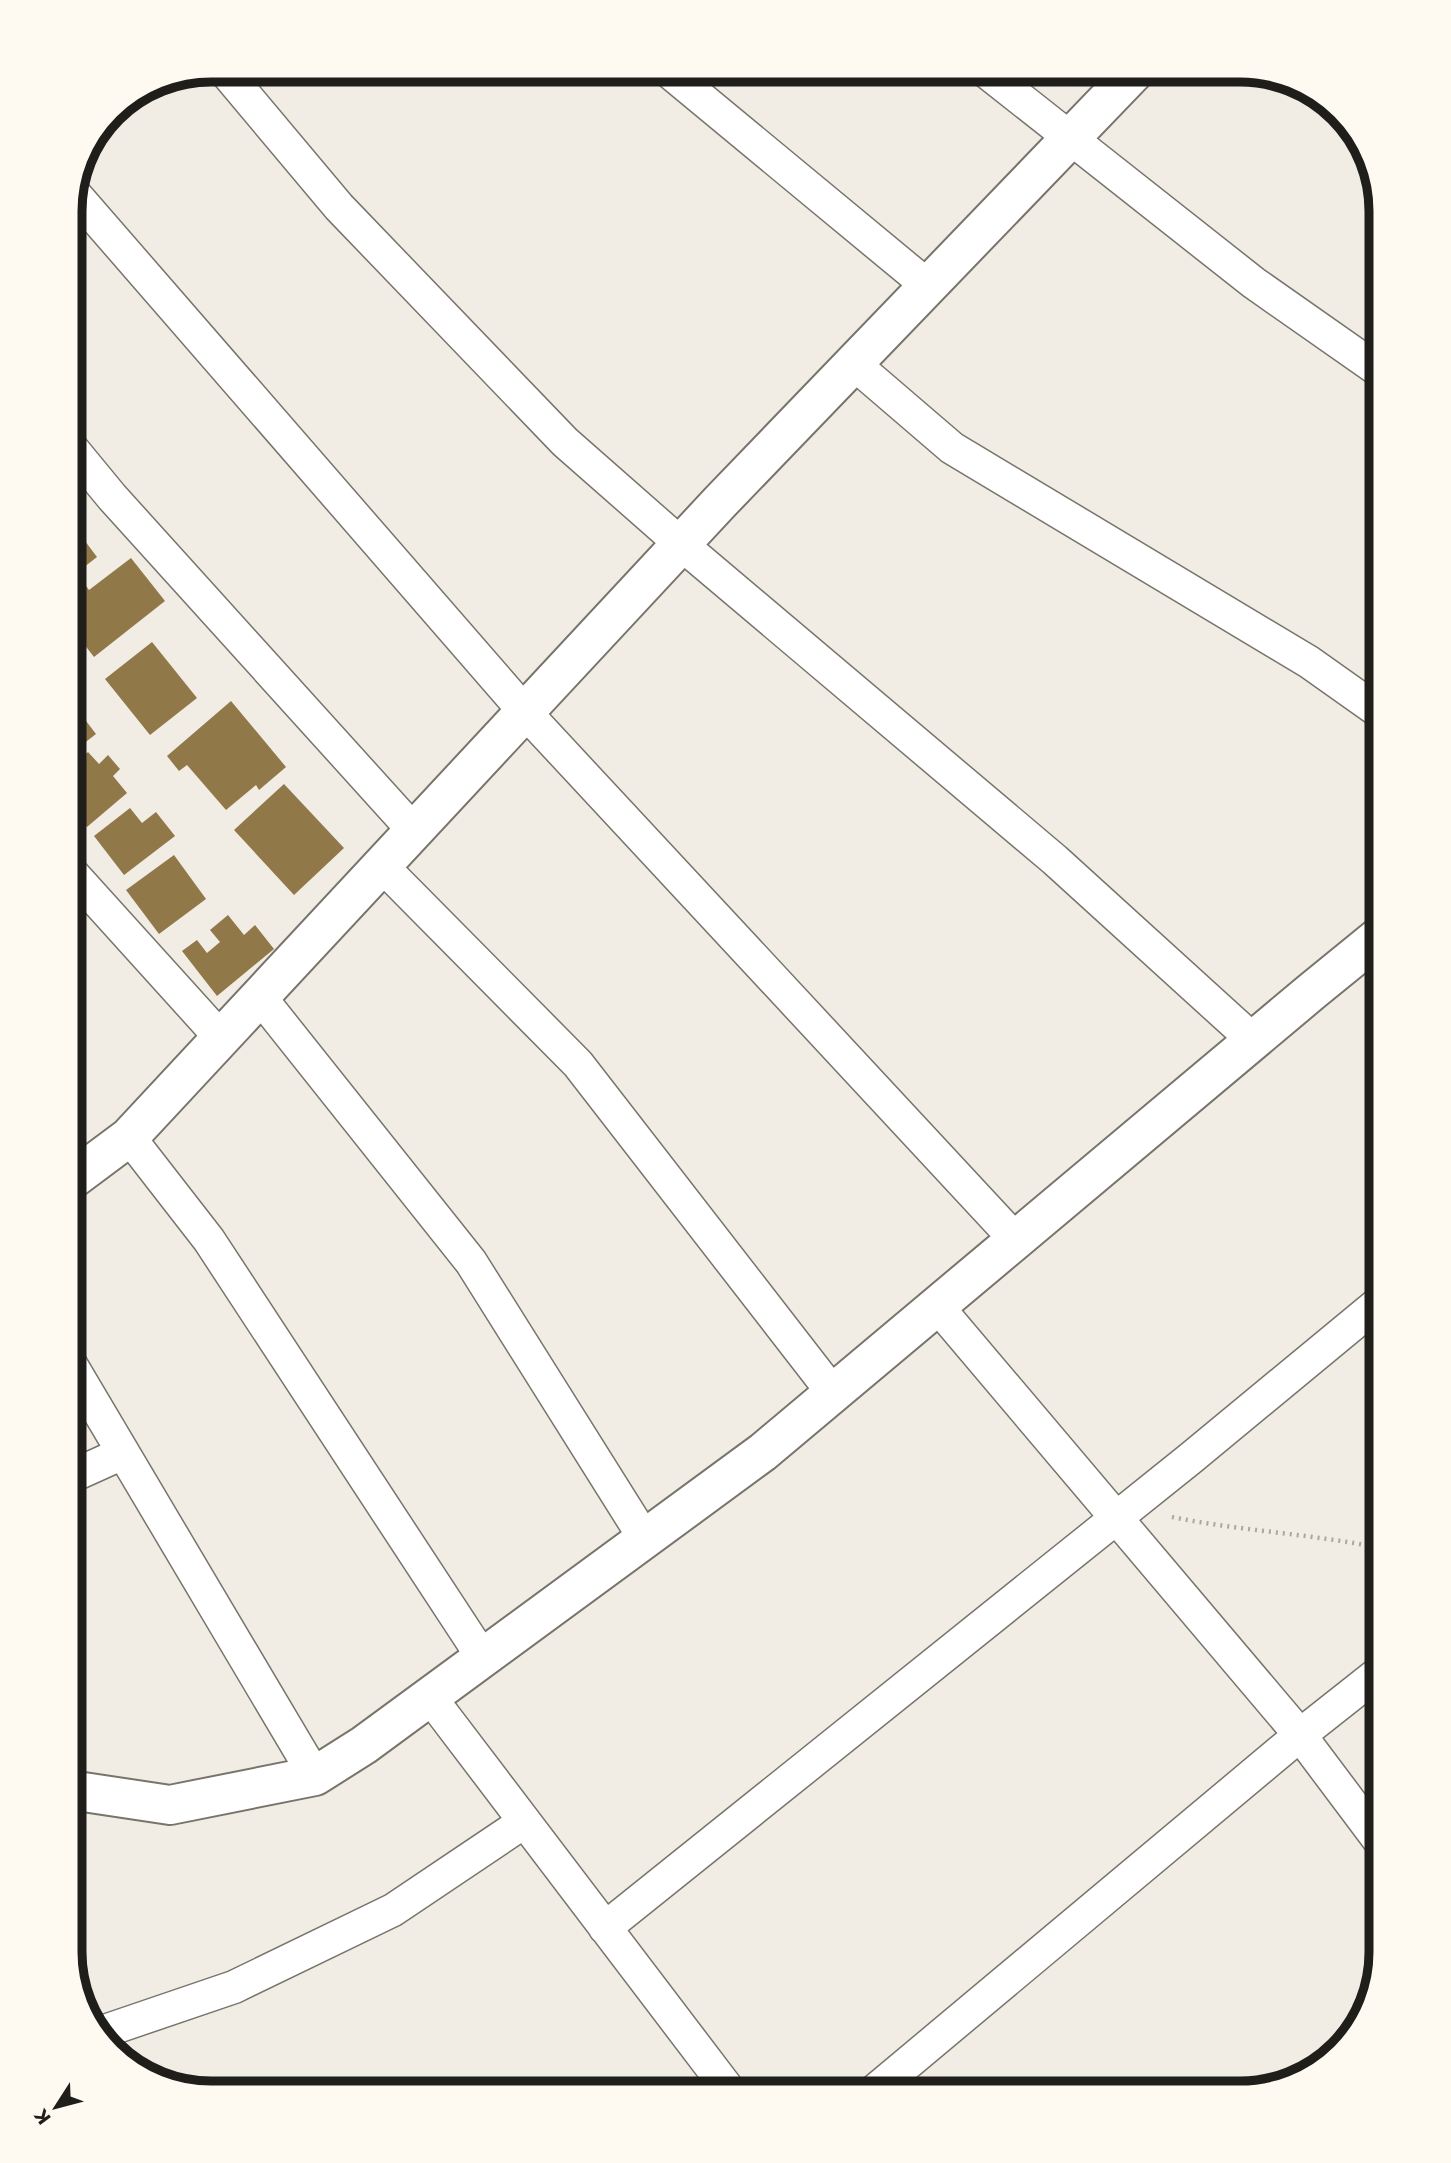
<svg xmlns="http://www.w3.org/2000/svg" width="1451" height="2163" viewBox="0 0 1451 2163" font-family="Jost,sans-serif">
<style>
.building{fill:#917849}
.lines{fill:none;stroke-linecap:round;stroke-linejoin:round}
.minor-casing{stroke:#78746c;stroke-width:35}
.tertiary-casing{stroke:#78746c;stroke-width:42}
.path{stroke:#aba7a0;stroke-width:4.5;stroke-dasharray:2 5;stroke-linecap:butt}
.minor{stroke:#fff;stroke-width:32}
.tertiary{stroke:#fff;stroke-width:38}
.rim{fill:none;stroke:#201e1b;stroke-width:9}
</style>
<rect width="100%" height="100%" fill="#f1ece4"/>
<path class="building" d="M 73,525 L 97,557 L 70,578 L 70,527 Z
M 131,558 L 165,601 L 94,657 L 70,626 L 70,594 L 84,583 L 89,590 Z
M 152,642 L 197,698 L 150,735 L 105,679 Z
M 70,700 L 96,734 L 78,748 L 70,738 Z
M 231,701 L 286,767 L 259,790 L 256,785 L 226,810 L 187,765 L 179,771 L 167,756 Z
M 88,752 L 99,764 L 108,755 L 120,769 L 113,776 L 127,793 L 87,827 L 70,807 L 70,768 Z
M 284,784 L 344,848 L 294,895 L 234,830 Z
M 130,808 L 142,823 L 156,812 L 175,836 L 124,875 L 94,836 Z
M 174,855 L 206,899 L 159,934 L 126,890 Z
M 228,915 L 244,935 L 255,925 L 274,949 L 217,996 L 182,951 L 197,940 L 207,953 L 220,942 L 210,930 Z"/>
<g class="lines">
<defs>
<path id="minor" d="M 224,70 L 339,207 L 565,442 L 681,544 L 1055,860 L 1253,1040
M 667,70 L 928,286
M 984,70 L 1254,283 L 1381,372
M 73,192 L 525,712 L 1016,1240
M 853,363 L 952,448 L 1309,662 L 1381,713
M 70,446 L 112,497 L 414,831
M 382,866 L 578,1064 L 833,1393
M 70,871 L 221,1038
M 260,997 L 471,1262 L 645,1539
M 129,1137 L 209,1240 L 483,1658
M 937,1306 L 1300,1735 L 1381,1843
M 70,1363 L 315,1776
M 70,1477 L 123,1453
M 430,1697 L 731,2093
M 605,1928 L 1191,1458 L 1381,1301
M 99,2033 L 234,1987 L 393,1910 L 524,1822
M 872,2093 L 1300,1735 L 1381,1671"/>
<path id="tertiary" d="M 70,1181 L 129,1137 L 720,502 L 1136,70
M 70,1790 L 170,1805 L 315,1776 L 364,1745 L 763,1452 L 1311,992 L 1381,935"/>
</defs>
<use href="#minor" class="minor-casing"/>
<use href="#tertiary" class="tertiary-casing"/>
<path class="path" d="M 1172,1517 C 1241,1531 1312,1534 1381,1548"/>
<use href="#minor" class="minor"/>
<use href="#tertiary" class="tertiary"/>
</g>
<path d="M0 0H1451V2163H0ZM211 82H1240A129 129 0 0 1 1369 211V1952A129 129 0 0 1 1240 2081H211A129 129 0 0 1 82 1952V211A129 129 0 0 1 211 82Z" fill="#fefaf1" fill-rule="evenodd"/>
<path class="rim" d="M211 82H1240A129 129 0 0 1 1369 211V1952A129 129 0 0 1 1240 2081H211A129 129 0 0 1 82 1952V211A129 129 0 0 1 211 82Z"/>
<g transform="translate(56 2107) rotate(234)" stroke="#fefaf1" stroke-width="5" paint-order="stroke">
<path d="M0-5L12 26L0 18L-12 26Z" fill="#201e1b"/>
<text y="-10" font-size="19" font-weight="bold" text-anchor="middle" fill="#201e1b">K</text>
</g>
</svg>
